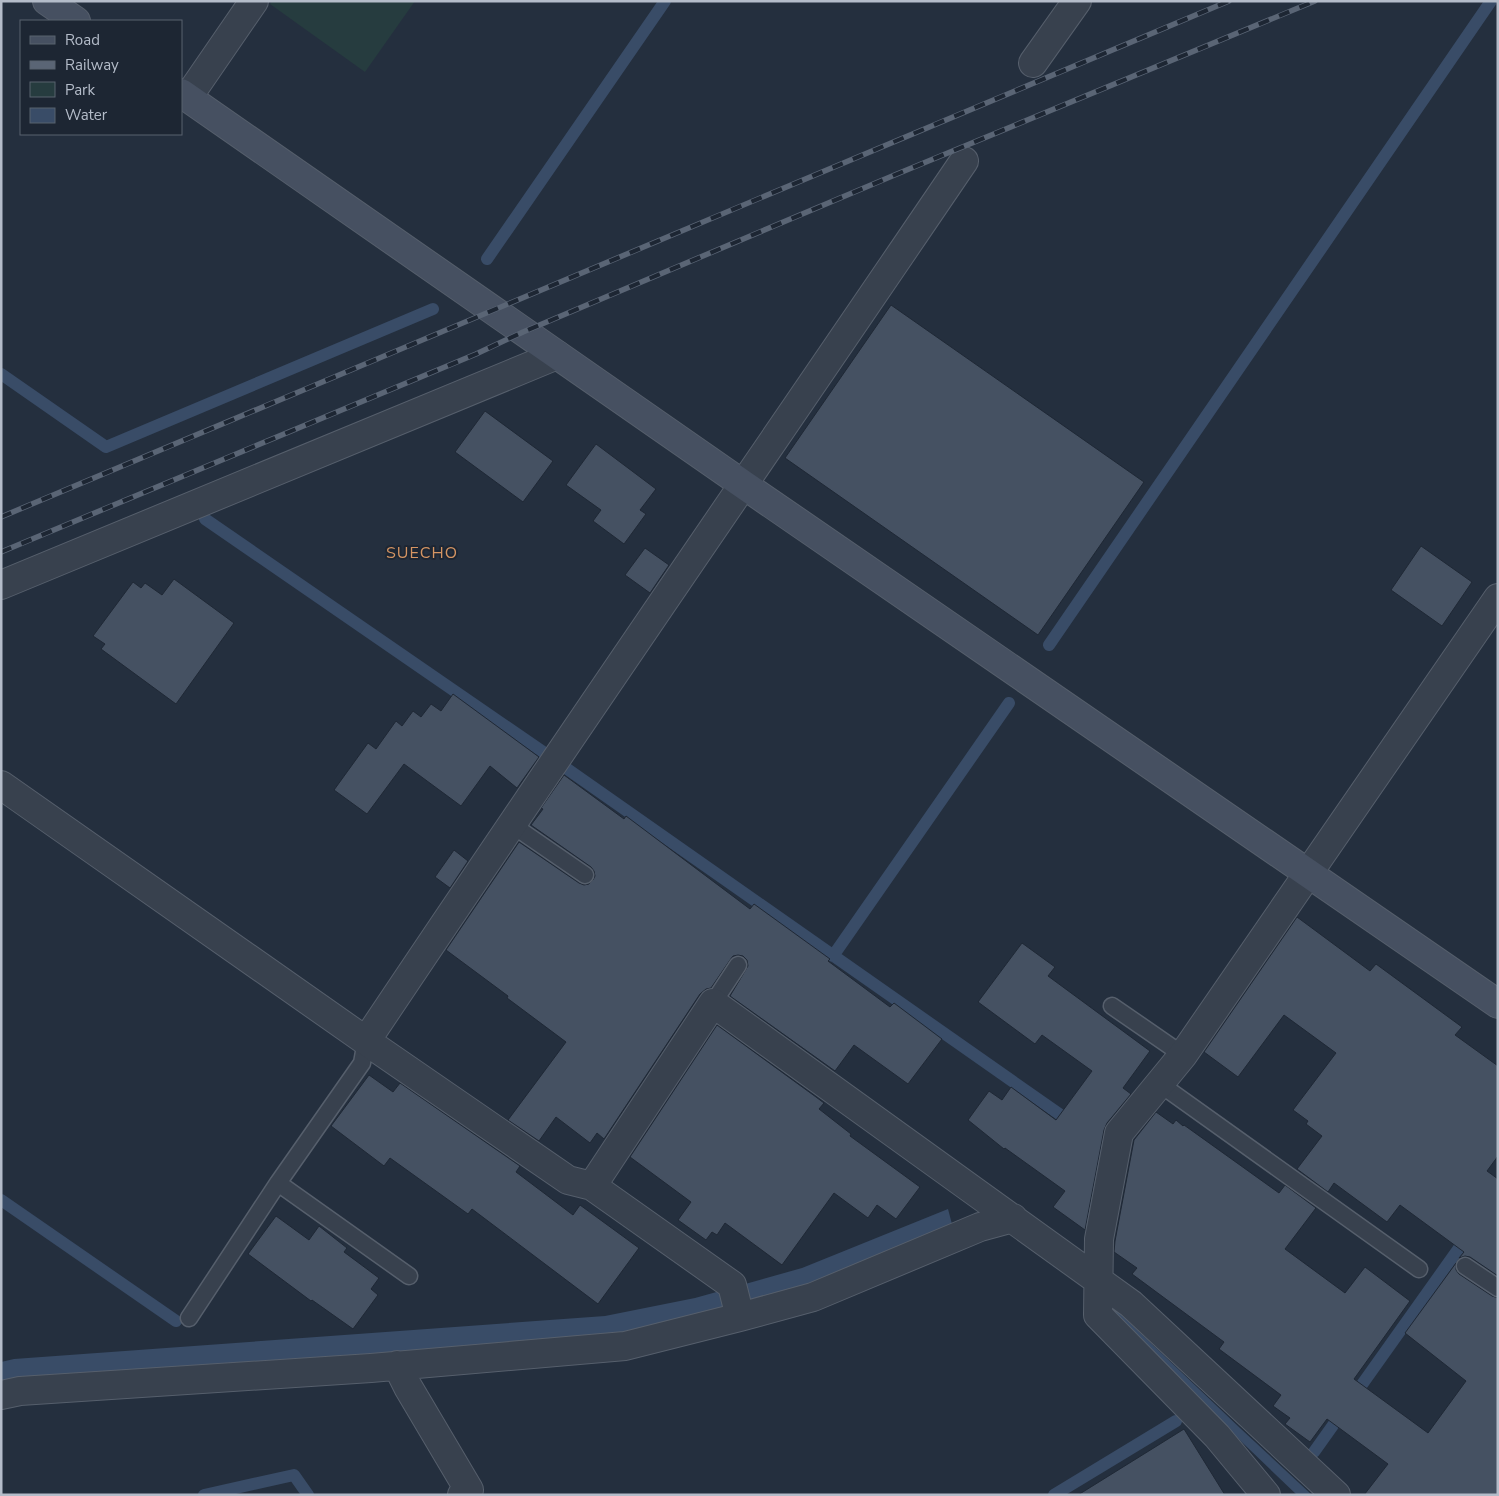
<svg xmlns="http://www.w3.org/2000/svg" width="1499" height="1496" viewBox="0 0 1499 1496" font-family="'Nunito Sans',sans-serif">
<style>
.green{fill:#263c3f}
.water{fill:#394c67}
.lines{fill:none;stroke-linecap:round;stroke-linejoin:round}
.stream{stroke:#394c67;stroke-width:12}
.building{fill:#455162;stroke:#1f2835}
.lane-casing{stroke:#565f6c;stroke-width:19}
.street-casing{stroke:#565f6c;stroke-width:30}
.secondary-casing{stroke:#565f6c;stroke-width:30}
.lane{stroke:#38414e;stroke-width:16}
.street{stroke:#38414e;stroke-width:28}
.secondary{stroke:#465061;stroke-width:28}
.rail-casing{stroke:#5a6575;stroke-width:5.5}
.rail{stroke:#1d2633;stroke-width:4;stroke-dasharray:11;stroke-linecap:butt}
.labels{text-anchor:middle;stroke-width:4;stroke-linejoin:round;paint-order:stroke}
.quarter-label{font-size:16px;letter-spacing:1px;fill:#d59563;stroke:#1d2633}
</style>
<rect width="100%" height="100%" fill="#242f3e"/>
<path class="green" d="M 272,1 L 415,1 L 365,72 L 270,4 Z"/>
<path class="water" d="M 948,1209 L 953,1228 L 811,1284 L 616,1335 L 402,1355 L 14,1378 L 1,1381 L 1,1362 L 14,1359 L 605,1316 L 695,1298 L 802,1268 Z
M 1114,1308 L 1240,1428 L 1312,1495 L 1297,1495 L 1108,1314 Z"/>
<g class="lines">
<path class="stream" d="M 487,259 L 665,1
M 1,374 L 106,447 L 433,309
M 205,519 L 546,754
M 1049,645 L 1491,1
M 563,766 L 1072,1123
M 833,956 L 1009,703
M 1,1200 L 176,1321
M 1089,1223 L 1100,1146
M 1314,1452 L 1469,1234
M 204,1495 L 294,1475 L 308,1495
M 1054,1495 L 1176,1421"/>
</g>
<path class="building" d="M 891,305 L 1144,482 L 1038,635 L 785,458 Z
M 485,411 L 553,461 L 523,502 L 455,452 Z
M 596,444 L 656,489 L 640,510 L 646,514 L 624,544 L 593,521 L 601,510 L 566,485 Z
M 1421,546 L 1472,582 L 1442,626 L 1391,590 Z
M 645,548 L 669,565 L 650,593 L 625,575 Z
M 174,579 L 234,623 L 176,704 L 101,649 L 105,644 L 93,636 L 133,582 L 141,588 L 145,583 L 162,595 Z
M 453,694 L 539,757 L 517,788 L 490,766 L 461,806 L 404,764 L 367,814 L 334,790 L 368,743 L 376,749 L 396,721 L 402,726 L 413,711 L 421,717 L 431,704 L 441,711 Z
M 564,775 L 624,819 L 626,816 L 750,909 L 754,904 L 830,959 L 828,961 L 890,1007 L 894,1003 L 942,1039 L 908,1084 L 854,1045 L 835,1071 L 730,996 L 748,966 L 747,960 L 743,956 L 738,955 L 733,956 L 730,960 L 711,988 L 706,989 L 700,994 L 604,1139 L 597,1133 L 590,1143 L 556,1117 L 539,1141 L 508,1120 L 566,1042 L 507,998 L 508,996 L 446,950 L 519,842 L 579,883 L 584,885 L 589,884 L 593,880 L 595,876 L 594,871 L 591,867 L 531,825 L 543,809 L 541,808 Z
M 454,850 L 468,861 L 450,888 L 435,877 Z
M 1297,917 L 1370,971 L 1376,964 L 1462,1027 L 1455,1035 L 1498,1066 L 1498,1156 L 1487,1171 L 1498,1179 L 1498,1276 L 1470,1257 L 1465,1256 L 1459,1258 L 1464,1252 L 1400,1205 L 1387,1222 L 1334,1183 L 1328,1192 L 1297,1169 L 1322,1136 L 1306,1124 L 1308,1121 L 1293,1110 L 1336,1053 L 1284,1015 L 1238,1077 L 1204,1052 Z
M 1022,943 L 1055,967 L 1048,976 L 1150,1051 L 1123,1088 L 1131,1094 L 1107,1123 L 1104,1130 L 1085,1230 L 1053,1207 L 1065,1191 L 1005,1148 L 1004,1149 L 968,1120 L 989,1091 L 1002,1100 L 1011,1087 L 1056,1120 L 1092,1071 L 1042,1035 L 1035,1044 L 978,1002 Z
M 717,1025 L 816,1097 L 824,1103 L 819,1109 L 851,1134 L 850,1136 L 920,1187 L 896,1219 L 877,1205 L 868,1218 L 834,1193 L 782,1265 L 725,1223 L 717,1235 L 712,1232 L 706,1240 L 678,1220 L 691,1202 L 630,1157 Z
M 369,1075 L 393,1092 L 400,1083 L 520,1166 L 516,1172 L 573,1215 L 580,1205 L 639,1248 L 598,1304 L 472,1209 L 468,1214 L 390,1158 L 384,1166 L 331,1126 Z
M 1156,1112 L 1173,1124 L 1176,1120 L 1183,1126 L 1184,1125 L 1279,1193 L 1285,1185 L 1316,1208 L 1285,1249 L 1345,1293 L 1365,1267 L 1410,1301 L 1354,1379 L 1428,1433 L 1466,1381 L 1405,1333 L 1456,1263 L 1456,1270 L 1459,1274 L 1492,1296 L 1498,1298 L 1498,1495 L 1364,1495 L 1388,1464 L 1327,1419 L 1310,1442 L 1285,1424 L 1290,1418 L 1273,1406 L 1281,1395 L 1219,1349 L 1224,1342 L 1132,1274 L 1137,1268 L 1114,1252 L 1115,1241 L 1134,1140 Z
M 276,1216 L 309,1240 L 319,1226 L 347,1248 L 344,1252 L 379,1278 L 371,1289 L 378,1295 L 353,1329 L 312,1300 L 311,1301 L 248,1254 Z
M 1184,1429 L 1225,1495 L 1078,1495 L 1160,1444 Z"/>
<g class="lines">
<defs>
<path id="lane" d="M 511,824 L 585,875
M 713,1003 L 738,965
M 1112,1006 L 1183,1055
M 1160,1084 L 1419,1269
M 278,1183 L 409,1276
M 1465,1266 L 1498,1288
M 189,1318 L 278,1183 L 362,1063 L 366,1041"/>
<path id="street" d="M 1033,63 L 1077,1
M 188,97 L 254,1
M 1,585 L 557,355
M 1,785 L 366,1041 L 568,1180 L 592,1186 L 732,1285 L 740,1317
M 366,1041 C 563,746 765,454 964,161
M 592,1186 L 713,1003 L 1131,1304 L 1336,1495
M 397,1365 L 408,1387 L 469,1490 L 462,1495
M 1,1395 L 20,1391 L 371,1368 L 625,1346 L 740,1317 L 813,1297 L 980,1227 L 1013,1218
M 1266,1495 L 1217,1436 L 1098,1315 L 1099,1239 L 1119,1133 L 1183,1055 L 1498,598"/>
<path id="secondary" d="M 47,1 L 76,21
M 181,93 L 744,485 L 1498,1004"/>
</defs>
<use href="#lane" class="lane-casing"/>
<use href="#street" class="street-casing"/>
<use href="#secondary" class="secondary-casing"/>
<use href="#lane" class="lane"/>
<use href="#street" class="street"/>
<use href="#secondary" class="secondary"/>
<defs>
<path id="rail" d="M 1,517 L 1229,1
M 1,552 L 476,354 L 523,332 L 897,174 L 1315,1"/>
</defs>
<use href="#rail" class="rail-casing"/>
<use href="#rail" class="rail"/>
</g>
<g class="labels">
<g class="quarter-label">
<text x="422" y="558">SUECHO</text>
</g>
</g>
<rect width="1499" height="1496" fill="none" stroke="#b4bcc9" stroke-width="5"/>
<rect x="20" y="20" width="162" height="115" fill="#1d2633" stroke="#59626f"/>
<rect x="30" y="36" width="25" height="8" fill="#465061" stroke="#59626f"/>
<text x="65" y="45" font-size="15" fill="#b4bcc9">Road</text>
<rect x="30" y="61" width="25" height="8" fill="#5a6575" stroke="#59626f"/>
<text x="65" y="70" font-size="15" fill="#b4bcc9">Railway</text>
<rect x="30" y="82" width="25" height="15" fill="#263c3f" stroke="#59626f"/>
<text x="65" y="95" font-size="15" fill="#b4bcc9">Park</text>
<rect x="30" y="108" width="25" height="15" fill="#394c67" stroke="#59626f"/>
<text x="65" y="120" font-size="15" fill="#b4bcc9">Water</text>
</svg>
